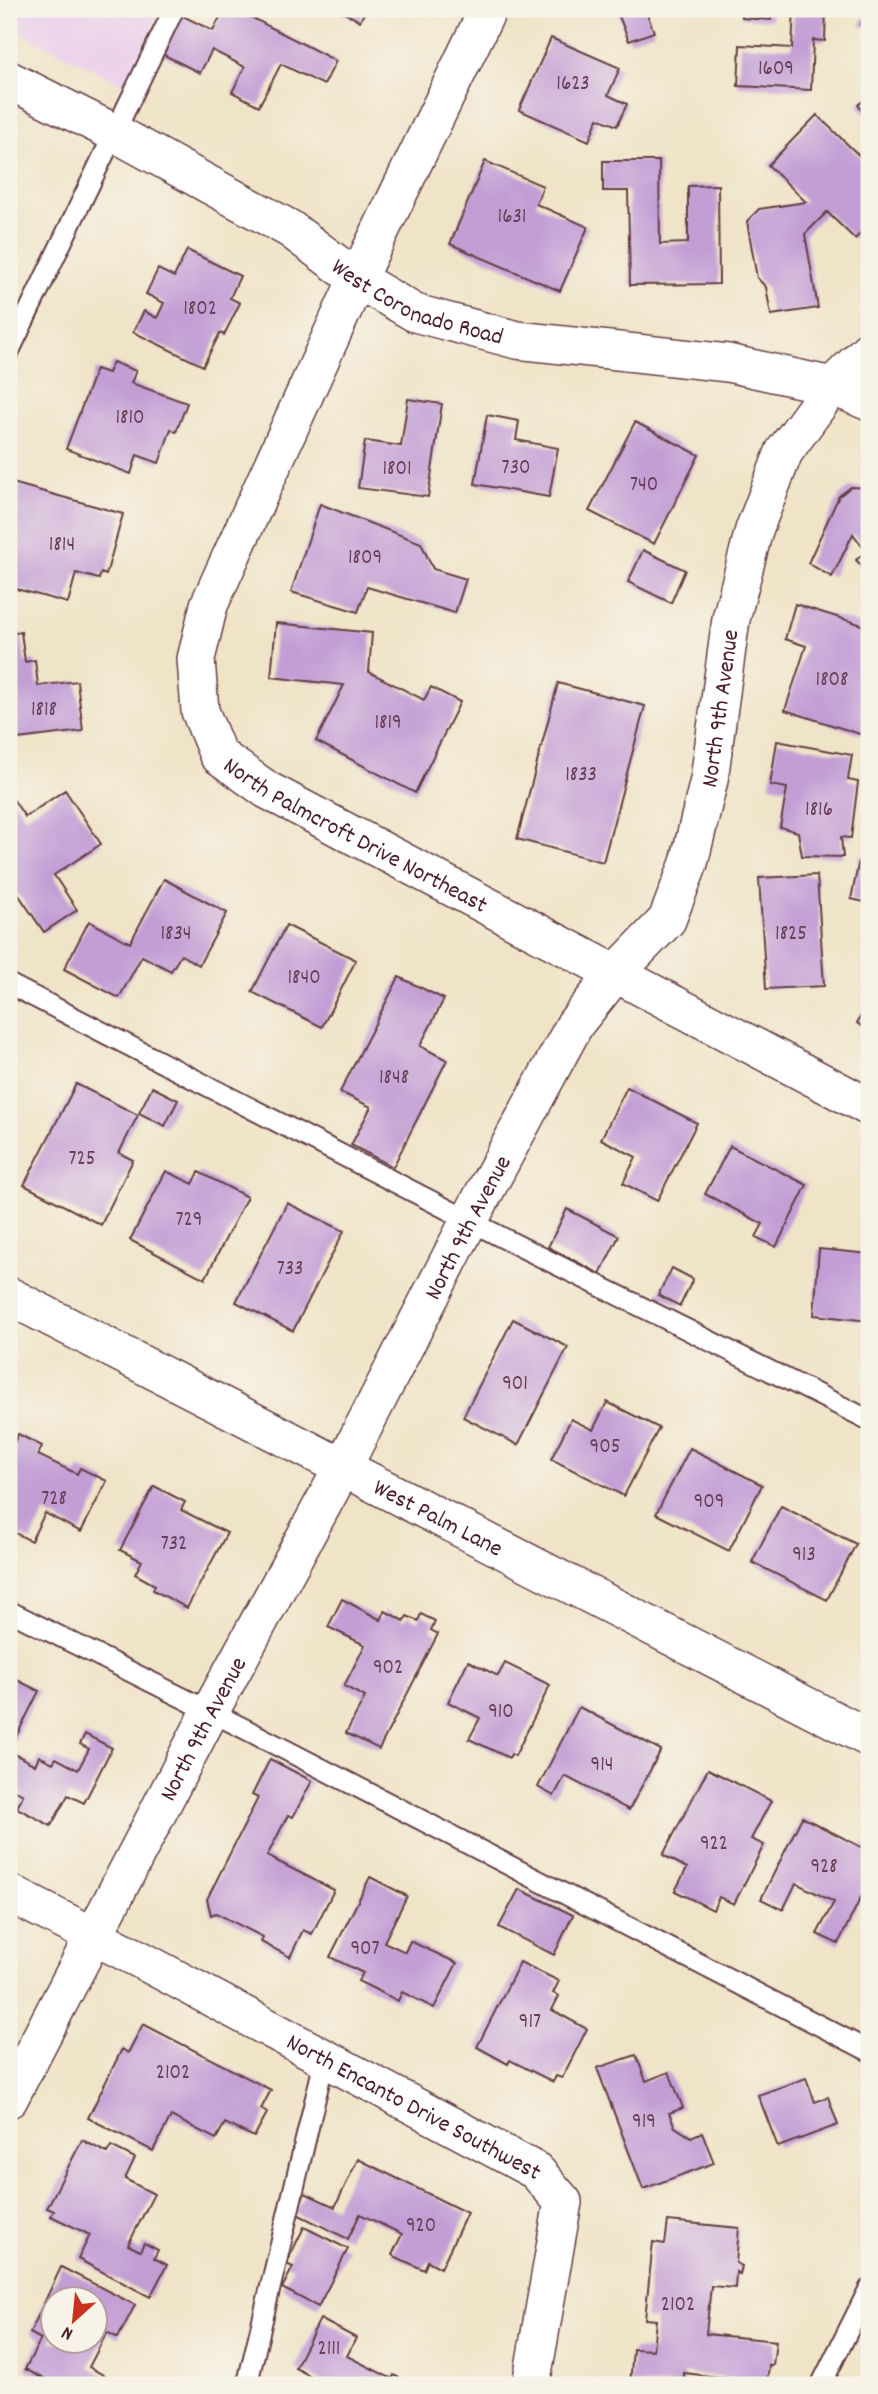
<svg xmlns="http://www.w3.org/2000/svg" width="878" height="2394" viewBox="0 0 878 2394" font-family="Dekko,sans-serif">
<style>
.built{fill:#ebd1eb}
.building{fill:#c29ed5;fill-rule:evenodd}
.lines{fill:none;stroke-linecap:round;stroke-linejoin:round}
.lane-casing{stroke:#633d43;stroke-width:23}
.street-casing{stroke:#633d43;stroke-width:40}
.lane{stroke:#fff;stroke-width:19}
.street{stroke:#fff;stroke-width:37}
.labels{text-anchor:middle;stroke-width:7;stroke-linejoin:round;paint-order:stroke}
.number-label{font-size:21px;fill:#683f56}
.street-label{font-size:24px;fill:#4a1f2b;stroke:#f7f3e8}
</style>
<rect width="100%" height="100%" fill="#f7f3e8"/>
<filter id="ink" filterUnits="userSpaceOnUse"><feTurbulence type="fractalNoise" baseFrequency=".0143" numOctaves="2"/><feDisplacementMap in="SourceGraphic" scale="14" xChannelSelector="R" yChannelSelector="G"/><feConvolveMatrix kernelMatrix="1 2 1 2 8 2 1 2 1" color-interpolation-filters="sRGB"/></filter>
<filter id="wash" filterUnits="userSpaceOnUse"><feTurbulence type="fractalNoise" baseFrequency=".00686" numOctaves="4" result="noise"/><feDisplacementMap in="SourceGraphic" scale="28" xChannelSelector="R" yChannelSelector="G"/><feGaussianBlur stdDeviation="1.57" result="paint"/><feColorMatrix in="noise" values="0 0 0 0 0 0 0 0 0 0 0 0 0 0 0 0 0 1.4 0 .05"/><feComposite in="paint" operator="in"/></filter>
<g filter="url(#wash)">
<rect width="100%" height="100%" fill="#f0e4c8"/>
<path class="built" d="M 9,9 L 162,9 L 125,85 L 9,28 Z"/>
<g id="blocks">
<path class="building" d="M 224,9 L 235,9 L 336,61 L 324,85 L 281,64 L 259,106 L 232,92 L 245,67 L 212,50 L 200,73 L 158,52 L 177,13 L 213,31 Z
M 336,9 L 366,9 L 360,21 Z
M 616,9 L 645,9 L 654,32 L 629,41 Z
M 742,9 L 772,9 L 771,20 L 742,18 Z
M 794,9 L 826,9 L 825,41 L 813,40 L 811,90 L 738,86 L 740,45 L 792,48 Z
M 867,9 L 869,9 L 869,29 L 860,25 Z
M 551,38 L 620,68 L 608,95 L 627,104 L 617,126 L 598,118 L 589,141 L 519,110 Z
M 869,96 L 869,120 L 858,105 Z
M 817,115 L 869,165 L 869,224 L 855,239 L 827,212 L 805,234 L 818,308 L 771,315 L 766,287 L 757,278 L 747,221 L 759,209 L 806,202 L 768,165 Z
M 485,161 L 543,186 L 536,204 L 588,227 L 560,291 L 450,244 Z
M 603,161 L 659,161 L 660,244 L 688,243 L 688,186 L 718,185 L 719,284 L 630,285 L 628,191 L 603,191 Z
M 187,250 L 240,276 L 230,298 L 240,303 L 224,335 L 220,333 L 203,366 L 133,332 L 144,311 L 157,318 L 164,303 L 146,294 L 158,269 L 174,277 Z
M 113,362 L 136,371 L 131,383 L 187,403 L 176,432 L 171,429 L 159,463 L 137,455 L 131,474 L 66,449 L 96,369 L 108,373 Z
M 408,399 L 442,404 L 428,497 L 358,488 L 365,441 L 401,446 Z
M 487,415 L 519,421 L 516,440 L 558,448 L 549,497 L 475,484 Z
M 635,422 L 699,455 L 654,544 L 589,511 Z
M 9,482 L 123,514 L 106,575 L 101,573 L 99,579 L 76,573 L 68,603 L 9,587 Z
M 851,487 L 869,488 L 869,574 L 856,560 L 866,551 L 853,534 L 832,577 L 808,563 L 839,496 Z
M 320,504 L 421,543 L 433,569 L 466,579 L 455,613 L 367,587 L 358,612 L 291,592 Z
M 643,550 L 685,570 L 671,603 L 628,582 Z
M 795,604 L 869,627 L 869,737 L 785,710 L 806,646 L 785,639 Z
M 276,623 L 372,633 L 369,672 L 424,700 L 431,687 L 460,702 L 415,793 L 316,741 L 344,685 L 271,677 Z
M 21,632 L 25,662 L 35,660 L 38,686 L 77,681 L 83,731 L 9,740 L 9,634 Z
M 558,683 L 645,706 L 603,862 L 517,839 Z
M 777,741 L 852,755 L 848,780 L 858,782 L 851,838 L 841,837 L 843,857 L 802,856 L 798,832 L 780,827 L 787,788 L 770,785 Z
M 65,790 L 101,844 L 54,875 L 77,910 L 44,932 L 18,894 L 11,899 L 9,896 L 9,801 L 13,799 L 25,817 Z
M 860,856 L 869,858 L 869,903 L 851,899 Z
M 817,875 L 824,986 L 766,989 L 759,878 Z
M 164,879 L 227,913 L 199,965 L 181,955 L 171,971 L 142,956 L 119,998 L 64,969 L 89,921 L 130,943 Z
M 286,925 L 356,960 L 322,1027 L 252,992 Z
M 399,977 L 444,999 L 420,1046 L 447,1060 L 393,1167 L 351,1145 L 371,1107 L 340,1092 Z
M 869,1000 L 869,1030 L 857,1023 Z
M 76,1084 L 138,1115 L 119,1153 L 133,1160 L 101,1225 L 24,1185 Z
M 152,1087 L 178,1100 L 165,1126 L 139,1113 Z
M 627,1087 L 697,1123 L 657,1201 L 623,1183 L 636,1157 L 601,1139 Z
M 730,1146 L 807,1185 L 776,1247 L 756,1237 L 763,1224 L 705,1194 Z
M 166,1171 L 193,1184 L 199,1172 L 247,1197 L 205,1279 L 130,1240 Z
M 287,1203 L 344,1231 L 293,1331 L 236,1302 Z
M 567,1209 L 619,1236 L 600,1274 L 548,1247 Z
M 819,1249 L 869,1254 L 869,1321 L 814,1315 Z
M 672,1268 L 693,1279 L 680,1306 L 658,1295 Z
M 513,1319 L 568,1347 L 518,1445 L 463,1417 Z
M 607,1402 L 659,1428 L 624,1496 L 551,1459 L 571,1419 L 593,1430 Z
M 18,1434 L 42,1446 L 38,1455 L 77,1474 L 80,1468 L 107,1481 L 81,1532 L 45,1513 L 31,1541 L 9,1530 L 9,1453 Z
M 690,1448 L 762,1485 L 729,1551 L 656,1514 Z
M 154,1486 L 185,1502 L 181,1510 L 227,1533 L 187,1608 L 153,1590 L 155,1585 L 135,1574 L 142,1561 L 120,1550 Z
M 781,1506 L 856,1544 L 827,1600 L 752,1562 Z
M 342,1599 L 381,1620 L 385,1611 L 404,1621 L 407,1616 L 418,1621 L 421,1614 L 435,1621 L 431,1630 L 438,1634 L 379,1749 L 346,1733 L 365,1697 L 344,1686 L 365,1645 L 328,1627 Z
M 468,1661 L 498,1676 L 505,1663 L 550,1685 L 515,1756 L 511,1754 L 509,1758 L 469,1739 L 480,1718 L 448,1702 Z
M 13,1678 L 39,1691 L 9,1751 L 35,1765 L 39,1756 L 53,1763 L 56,1758 L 78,1770 L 89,1749 L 80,1744 L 85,1734 L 112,1748 L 84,1803 L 68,1795 L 51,1826 L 17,1808 L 23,1795 L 9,1787 L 9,1686 Z
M 579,1707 L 661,1750 L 629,1810 L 565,1776 L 554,1796 L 538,1787 Z
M 270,1759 L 312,1781 L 293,1817 L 288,1815 L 267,1856 L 334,1890 L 312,1934 L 303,1930 L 290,1957 L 261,1942 L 263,1937 L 216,1913 L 211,1915 L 207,1899 L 258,1798 L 252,1795 Z
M 708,1769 L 771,1801 L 751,1839 L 764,1845 L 734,1904 L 719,1897 L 713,1910 L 675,1891 L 687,1868 L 663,1855 Z
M 802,1817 L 863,1848 L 865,1845 L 869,1847 L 869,1881 L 838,1944 L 817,1934 L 834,1902 L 796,1883 L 783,1910 L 761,1899 Z
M 370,1877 L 407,1896 L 384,1942 L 405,1952 L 410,1941 L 457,1963 L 434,2008 L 402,1992 L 398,2001 L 358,1981 L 363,1973 L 330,1957 Z
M 519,1889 L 573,1915 L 554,1955 L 499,1927 Z
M 520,1962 L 559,1981 L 553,1993 L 559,1996 L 552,2010 L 587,2029 L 562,2078 L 556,2076 L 553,2082 L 510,2060 L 508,2064 L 477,2047 Z
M 143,2024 L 271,2090 L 261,2109 L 267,2113 L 254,2137 L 225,2123 L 216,2139 L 171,2116 L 153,2151 L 88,2118 L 122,2049 L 128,2053 Z
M 636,2055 L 646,2081 L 669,2072 L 683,2108 L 669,2113 L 675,2127 L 691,2137 L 702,2132 L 714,2163 L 643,2189 L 597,2068 Z
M 806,2078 L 815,2102 L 828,2097 L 838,2125 L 778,2147 L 758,2095 Z
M 82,2140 L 107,2153 L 111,2146 L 135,2158 L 125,2179 L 154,2194 L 128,2245 L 140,2251 L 144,2243 L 158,2250 L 154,2258 L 167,2265 L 150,2297 L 78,2259 L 90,2235 L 51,2216 L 54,2211 L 47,2208 Z
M 358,2159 L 467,2213 L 441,2268 L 428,2261 L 424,2270 L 392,2255 L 402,2234 L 360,2214 L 348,2239 L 295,2213 L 305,2193 L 335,2207 Z
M 668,2221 L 739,2228 L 736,2263 L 742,2266 L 740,2274 L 736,2272 L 735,2288 L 711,2286 L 706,2334 L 776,2341 L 773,2365 L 769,2365 L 767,2383 L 684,2373 L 684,2385 L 630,2385 L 633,2349 L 653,2350 L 656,2320 L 645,2319 L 653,2242 L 665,2244 Z
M 304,2227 L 348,2249 L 318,2307 L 282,2288 L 293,2267 L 286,2264 Z
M 61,2267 L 135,2305 L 118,2338 L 107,2332 L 89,2367 L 114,2381 L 112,2385 L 56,2385 L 25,2369 L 41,2339 L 30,2333 ZM 52,2300 L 94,2300 L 94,2342 L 52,2342 Z
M 320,2319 L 356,2338 L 347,2356 L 392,2379 L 394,2375 L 413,2385 L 328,2385 L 295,2368 Z"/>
</g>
</g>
<g filter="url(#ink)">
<use href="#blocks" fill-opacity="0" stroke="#633d43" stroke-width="2"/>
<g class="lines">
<defs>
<path id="lane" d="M 9,352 L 174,9
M 9,984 L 511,1242 L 869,1420
M 9,1611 L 247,1730 L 869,2051
M 247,2385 L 325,2058
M 821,2385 L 869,2289"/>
<g id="street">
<path id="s1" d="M 488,9 L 357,279 L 209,605 L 196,659 L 200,711 L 218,755 L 267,790 L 869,1107"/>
<path id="s2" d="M 9,80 L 115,133 L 290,229 L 357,279 L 415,313 L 517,340 L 728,363 L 832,386 L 869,402"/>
<path id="s3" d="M 9,1296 L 869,1738"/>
<path id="s4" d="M 9,1893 L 143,1961 L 536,2171 L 563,2202 L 531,2385"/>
<path id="s5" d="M 9,2099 L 210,1712 L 343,1467 L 469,1221 L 575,1024 L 615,974 L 667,920 L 689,863 L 709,780 L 731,619 L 754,530 L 784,452 L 832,386 L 869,350"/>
</g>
</defs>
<use href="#lane" class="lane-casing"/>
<use href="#street" class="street-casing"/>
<use href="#lane" class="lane"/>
<use href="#street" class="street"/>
</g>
</g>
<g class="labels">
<g class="number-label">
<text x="776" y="74">1609</text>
<text x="573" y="89">1623</text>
<text x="512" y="222">1631</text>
<text x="200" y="314">1802</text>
<text x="130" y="423">1810</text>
<text x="516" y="473">730</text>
<text x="397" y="474">1801</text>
<text x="644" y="490">740</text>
<text x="62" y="550">1814</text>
<text x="365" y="563">1809</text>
<text x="832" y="685">1808</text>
<text x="44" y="715">1818</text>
<text x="388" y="728">1819</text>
<text x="581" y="780">1833</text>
<text x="819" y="815">1816</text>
<text x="176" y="939">1834</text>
<text x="791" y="939">1825</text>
<text x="304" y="983">1840</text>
<text x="394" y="1083">1848</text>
<text x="82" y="1164">725</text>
<text x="189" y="1225">729</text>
<text x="290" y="1274">733</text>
<text x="515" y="1389">901</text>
<text x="605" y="1452">905</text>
<text x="54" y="1504">728</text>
<text x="709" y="1507">909</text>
<text x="174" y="1549">732</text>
<text x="804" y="1560">913</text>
<text x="388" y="1673">902</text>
<text x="501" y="1717">910</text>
<text x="602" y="1770">914</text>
<text x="714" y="1849">922</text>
<text x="824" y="1872">928</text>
<text x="365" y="1954">907</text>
<text x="530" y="2027">917</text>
<text x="173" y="2078">2102</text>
<text x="644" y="2127">919</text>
<text x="421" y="2231">920</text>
<text x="678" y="2310">2102</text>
<text x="329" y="2354">2111</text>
</g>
<g class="street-label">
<text dy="8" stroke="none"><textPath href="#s2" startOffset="467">West Coronado Road</textPath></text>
<text dy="8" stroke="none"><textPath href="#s5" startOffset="1573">North 9th Avenue</textPath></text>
<text dy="8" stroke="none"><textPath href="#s1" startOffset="973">North Palmcroft Drive Northeast</textPath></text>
<text dy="8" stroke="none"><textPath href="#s5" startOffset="985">North 9th Avenue</textPath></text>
<text dy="8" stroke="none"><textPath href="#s3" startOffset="483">West Palm Lane</textPath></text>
<text dy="8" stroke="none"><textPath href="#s5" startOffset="418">North 9th Avenue</textPath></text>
<text dy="8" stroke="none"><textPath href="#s4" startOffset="458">North Encanto Drive Southwest</textPath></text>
</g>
</g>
<rect width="878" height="2394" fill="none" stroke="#f7f3e8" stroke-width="35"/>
<g transform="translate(74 2320) rotate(207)"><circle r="33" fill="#f7f3e8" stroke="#b29e9c" stroke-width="2"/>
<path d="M0-5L12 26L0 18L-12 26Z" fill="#c8321e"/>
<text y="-10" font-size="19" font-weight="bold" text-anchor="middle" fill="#4a1f2b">N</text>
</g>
</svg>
